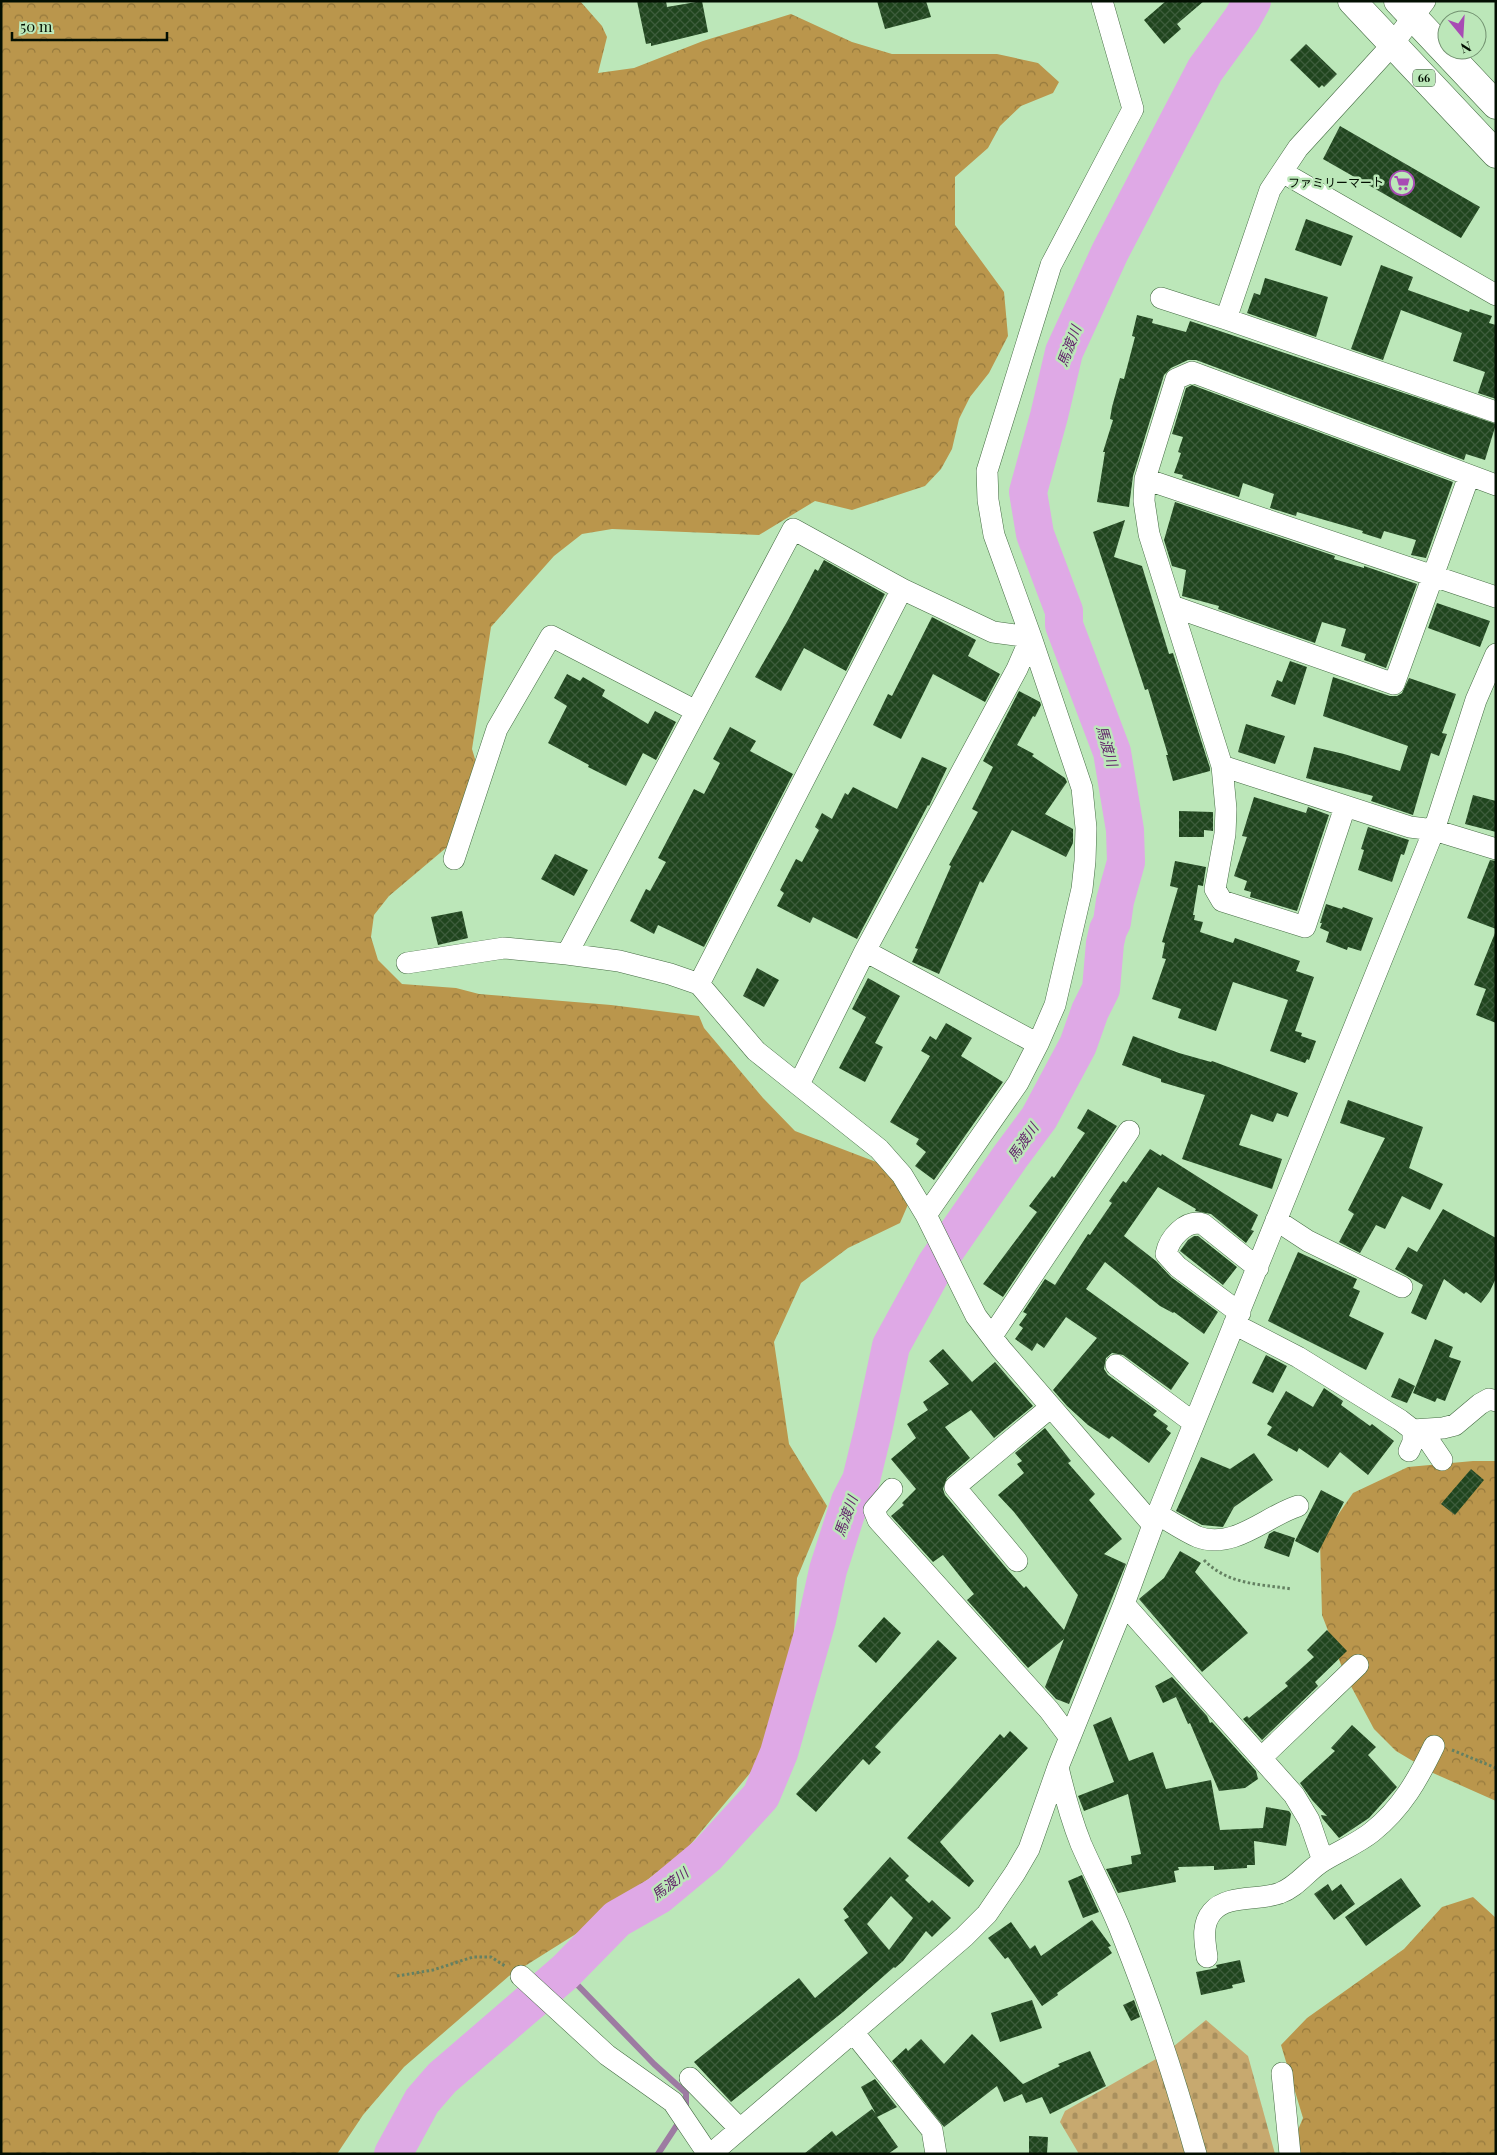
<svg xmlns="http://www.w3.org/2000/svg" width="1497" height="2155" viewBox="0 0 1497 2155" font-family="'Playfair Display','Noto Sans JP',serif">
<style>
.forest{fill:url(#forest-crowns)}
.cemetery{fill:url(#cemetery-stones)}
.lines{fill:none;stroke-linecap:round;stroke-linejoin:round}
.stream{stroke:#9d7ba2;stroke-width:6}
.river{stroke:#dfa9e6;stroke-width:38}
.building{fill:url(#building-cross-hatch);fill-rule:evenodd}
.minor-casing{stroke:#456c43;stroke-width:22}
.primary-casing{stroke:#456c43;stroke-width:29}
.path{stroke:#648062;stroke-width:3;stroke-dasharray:2.5 2.5;stroke-linecap:butt}
.minor{stroke:#fff;stroke-width:21}
.primary{stroke:#fff;stroke-width:28}
.labels{text-anchor:middle;stroke-width:5;stroke-linejoin:round;paint-order:stroke}
.shield{fill:#bce7b9;stroke:#3a5039;stroke-width:1}
.shield-label{font-size:11px;font-weight:bold;fill:#030f02}
.poi-label{font-size:12px;fill:#030f02;stroke:#bce7b9;text-anchor:end}
.water-label{font-size:14px;font-style:italic;fill:#62236a;stroke:#bce7b9}
</style>
<defs>
<pattern id="forest-crowns" width="20" height="18" patternUnits="userSpaceOnUse" patternTransform="scale(1.25)"><rect width="20" height="18" fill="#ba964c"/><path d="M2 6a3 3 0 1 1 6 0M12 15a3 3 0 1 1 6 0" fill="none" stroke="#95793d"/></pattern>
<pattern id="cemetery-stones" width="16" height="16" patternUnits="userSpaceOnUse" patternTransform="scale(1.25)"><rect width="16" height="16" fill="#c7a96f"/><path d="M2 7V4a2 2 0 0 1 4 0v3zM10 15v-3a2 2 0 0 1 4 0v3z" fill="#a9905e"/></pattern>
<pattern id="building-cross-hatch" width="8" height="8" patternUnits="userSpaceOnUse" patternTransform="scale(1.25)"><rect width="8" height="8" fill="#20451e"/><path d="M0 0l8 8M0 8l8-8" fill="none" stroke="#3d5c3c"/></pattern>
</defs>
<rect width="100%" height="100%" fill="#bce7b9"/>
<path class="forest" d="M 1,1 L 580,1 L 602,26 L 607,37 L 598,73 L 634,68 L 703,41 L 791,14 L 852,42 L 892,54 L 997,54 L 1038,63 L 1059,82 L 1053,93 L 1021,106 L 1000,126 L 988,148 L 955,177 L 955,225 L 1004,292 L 1008,336 L 989,373 L 970,397 L 959,419 L 952,449 L 941,469 L 925,486 L 852,510 L 815,501 L 759,535 L 612,529 L 582,534 L 554,556 L 491,627 L 472,749 L 485,792 L 453,842 L 389,896 L 374,915 L 371,937 L 378,960 L 402,984 L 456,988 L 479,994 L 611,1005 L 699,1016 L 704,1028 L 763,1098 L 795,1131 L 884,1165 L 913,1193 L 900,1223 L 848,1248 L 801,1283 L 774,1342 L 789,1444 L 827,1506 L 797,1578 L 793,1649 L 771,1748 L 685,1851 L 579,1932 L 509,1976 L 404,2067 L 363,2115 L 337,2154 L 1,2154 Z
M 1473,1461 L 1496,1461 L 1496,1801 L 1433,1773 L 1396,1751 L 1374,1729 L 1345,1675 L 1322,1615 L 1320,1541 L 1353,1493 L 1408,1467 Z
M 1473,1897 L 1496,1918 L 1496,2154 L 1293,2154 L 1294,2139 L 1303,2118 L 1281,2045 L 1307,2018 L 1404,1949 L 1442,1907 Z"/>
<path class="cemetery" d="M 1206,2020 L 1248,2056 L 1275,2154 L 1079,2154 L 1060,2122 L 1065,2111 L 1163,2055 Z"/>
<g class="lines">
<path class="stream" d="M 565,1972 L 654,2064 L 686,2093 L 686,2111
M 658,2154 L 681,2119"/>
<path class="river" d="M 393,2154 L 422,2101 L 442,2078 L 565,1972 L 617,1919 L 659,1895 L 707,1855 L 761,1796 L 779,1753 L 817,1620 L 828,1570 L 850,1501 L 861,1480 L 873,1431 L 891,1346 L 936,1264 L 1010,1157 L 1039,1118 L 1078,1045 L 1090,1011 L 1101,989 L 1105,943 L 1108,930 L 1112,922 L 1115,901 L 1126,862 L 1125,830 L 1112,752 L 1064,625 L 1064,611 L 1035,534 L 1028,492 L 1049,416 L 1064,352 L 1110,252 L 1205,70 L 1242,19 L 1252,1"/>
</g>
<path class="building" d="M 637,1 L 666,1 L 667,7 L 702,1 L 708,32 L 651,46 L 651,43 L 646,44 Z
M 877,1 L 926,1 L 931,17 L 885,29 Z
M 1166,1 L 1204,1 L 1177,24 L 1181,29 L 1164,44 L 1144,20 Z
M 1306,44 L 1337,74 L 1324,87 L 1322,85 L 1319,88 L 1290,60 Z
M 1340,126 L 1480,207 L 1461,238 L 1323,159 Z
M 1306,219 L 1353,236 L 1341,266 L 1295,250 Z
M 1381,265 L 1413,277 L 1408,290 L 1469,312 L 1470,309 L 1492,316 L 1489,323 L 1496,325 L 1496,399 L 1478,393 L 1485,372 L 1453,361 L 1462,333 L 1401,310 L 1383,360 L 1351,349 Z
M 1265,278 L 1328,297 L 1316,337 L 1247,313 L 1254,293 L 1260,295 Z
M 1137,315 L 1153,319 L 1152,323 L 1186,332 L 1190,321 L 1496,424 L 1485,460 L 1466,454 L 1464,460 L 1196,360 L 1188,360 L 1171,368 L 1164,375 L 1133,476 L 1129,507 L 1097,502 L 1105,452 L 1103,452 L 1113,420 L 1110,419 L 1112,407 L 1120,378 L 1124,379 L 1135,337 L 1132,336 Z
M 1192,385 L 1453,482 L 1426,558 L 1411,555 L 1416,540 L 1384,531 L 1381,539 L 1362,533 L 1363,531 L 1297,512 L 1296,516 L 1270,508 L 1274,494 L 1243,483 L 1239,497 L 1182,478 L 1183,475 L 1174,473 L 1181,453 L 1178,452 L 1183,437 L 1172,434 L 1186,388 Z
M 1175,502 L 1335,556 L 1334,559 L 1364,568 L 1364,566 L 1417,584 L 1386,668 L 1364,660 L 1366,654 L 1341,646 L 1346,629 L 1322,622 L 1315,643 L 1218,609 L 1219,606 L 1182,596 L 1186,570 L 1172,566 L 1164,540 Z
M 1125,520 L 1114,557 L 1142,566 L 1169,654 L 1173,653 L 1210,768 L 1210,771 L 1173,781 L 1166,755 L 1168,755 L 1148,689 L 1145,690 L 1093,532 Z
M 824,560 L 885,594 L 846,671 L 804,648 L 781,691 L 755,677 L 788,620 L 815,569 L 818,571 Z
M 1437,603 L 1490,621 L 1480,647 L 1428,628 Z
M 932,617 L 976,640 L 968,656 L 1000,674 L 985,702 L 933,674 L 901,739 L 873,725 L 888,694 L 892,696 Z
M 1290,661 L 1307,667 L 1295,705 L 1271,696 L 1277,680 L 1282,682 Z
M 567,674 L 580,681 L 583,677 L 605,690 L 602,696 L 648,724 L 655,711 L 676,722 L 656,760 L 643,753 L 626,786 L 588,767 L 589,765 L 548,743 L 567,706 L 554,698 Z
M 1333,677 L 1390,696 L 1397,696 L 1402,693 L 1409,678 L 1456,694 L 1442,733 L 1447,734 L 1439,756 L 1431,753 L 1413,815 L 1371,801 L 1373,796 L 1306,778 L 1314,747 L 1344,754 L 1400,771 L 1408,746 L 1323,716 Z
M 1019,691 L 1040,702 L 1041,705 L 1035,717 L 1033,716 L 1017,745 L 1034,754 L 1032,756 L 1065,778 L 1067,782 L 1045,814 L 1073,829 L 1073,843 L 1066,857 L 1012,830 L 983,883 L 980,881 L 939,974 L 912,962 L 918,949 L 915,948 L 951,866 L 949,865 L 978,812 L 972,809 L 993,767 L 983,761 Z
M 1246,724 L 1285,736 L 1275,764 L 1238,752 Z
M 730,727 L 756,741 L 750,751 L 793,774 L 704,947 L 658,925 L 654,934 L 630,921 L 646,889 L 650,891 L 666,862 L 658,858 L 694,789 L 704,794 L 720,763 L 713,759 Z
M 922,757 L 947,768 L 929,806 L 928,805 L 857,939 L 813,917 L 810,923 L 777,906 L 784,893 L 780,890 L 796,859 L 802,862 L 819,830 L 815,827 L 822,813 L 832,819 L 845,793 L 848,795 L 853,787 L 897,809 Z
M 1473,795 L 1496,801 L 1496,832 L 1465,824 Z
M 1254,797 L 1306,813 L 1308,807 L 1329,815 L 1297,911 L 1250,897 L 1251,892 L 1244,890 L 1247,881 L 1234,876 L 1247,837 L 1242,836 Z
M 1179,811 L 1213,812 L 1213,831 L 1204,830 L 1204,837 L 1179,837 Z
M 1368,827 L 1409,840 L 1404,855 L 1401,854 L 1392,882 L 1358,870 L 1364,850 L 1361,849 Z
M 555,854 L 588,870 L 574,896 L 541,879 Z
M 1490,860 L 1496,861 L 1496,929 L 1467,918 Z
M 1175,861 L 1206,867 L 1203,886 L 1198,885 L 1193,915 L 1195,915 L 1194,920 L 1203,922 L 1200,932 L 1233,943 L 1235,938 L 1300,961 L 1296,971 L 1314,977 L 1295,1031 L 1302,1033 L 1301,1036 L 1316,1041 L 1309,1060 L 1307,1059 L 1305,1063 L 1270,1051 L 1288,1000 L 1233,982 L 1216,1031 L 1178,1018 L 1181,1009 L 1152,999 L 1166,959 L 1162,958 L 1165,943 L 1162,942 L 1178,888 L 1170,886 Z
M 1326,904 L 1342,909 L 1343,907 L 1373,918 L 1361,951 L 1348,947 L 1347,950 L 1326,942 L 1329,932 L 1320,928 L 1322,923 L 1320,923 Z
M 462,911 L 468,938 L 438,945 L 431,917 Z
M 1495,933 L 1496,933 L 1496,1023 L 1476,1015 L 1486,989 L 1474,985 Z
M 757,968 L 779,980 L 764,1007 L 743,996 Z
M 868,978 L 900,996 L 875,1043 L 883,1047 L 865,1082 L 839,1068 L 866,1017 L 852,1009 Z
M 946,1023 L 972,1038 L 961,1056 L 1003,1082 L 934,1180 L 915,1166 L 926,1152 L 916,1144 L 919,1139 L 890,1122 L 930,1056 L 921,1051 L 930,1036 L 936,1040 Z
M 1133,1036 L 1179,1053 L 1211,1062 L 1212,1061 L 1298,1093 L 1288,1117 L 1277,1113 L 1273,1122 L 1251,1114 L 1239,1145 L 1282,1159 L 1272,1189 L 1182,1159 L 1205,1095 L 1161,1082 L 1161,1079 L 1122,1065 Z
M 1348,1100 L 1423,1127 L 1409,1168 L 1443,1184 L 1430,1210 L 1402,1196 L 1385,1229 L 1376,1225 L 1360,1253 L 1339,1242 L 1354,1214 L 1348,1210 L 1385,1138 L 1340,1123 Z
M 1088,1109 L 1117,1126 L 1003,1297 L 983,1284 L 1037,1212 L 1029,1206 L 1052,1176 L 1054,1178 L 1085,1133 L 1077,1128 Z
M 1150,1149 L 1161,1156 L 1162,1154 L 1258,1215 L 1251,1230 L 1254,1231 L 1246,1243 L 1211,1214 L 1195,1211 L 1196,1209 L 1158,1187 L 1124,1236 L 1156,1261 L 1171,1277 L 1218,1312 L 1204,1334 L 1174,1312 L 1173,1313 L 1160,1306 L 1105,1262 L 1086,1289 L 1189,1363 L 1171,1390 L 1123,1355 L 1112,1353 L 1106,1358 L 1104,1369 L 1108,1375 L 1157,1411 L 1153,1415 L 1168,1426 L 1166,1429 L 1171,1433 L 1149,1463 L 1112,1436 L 1109,1439 L 1088,1425 L 1067,1406 L 1053,1390 L 1097,1338 L 1066,1317 L 1044,1348 L 1037,1343 L 1032,1351 L 1015,1339 L 1023,1328 L 1019,1325 L 1027,1314 L 1023,1312 L 1045,1279 L 1055,1285 L 1088,1234 L 1090,1235 L 1112,1203 L 1109,1201 L 1123,1181 L 1126,1183 Z
M 1443,1209 L 1496,1238 L 1496,1278 L 1490,1291 L 1481,1303 L 1466,1292 L 1464,1294 L 1444,1279 L 1426,1320 L 1411,1313 L 1423,1285 L 1395,1269 L 1408,1247 L 1417,1252 Z
M 1194,1236 L 1198,1236 L 1237,1267 L 1223,1285 L 1180,1251 L 1188,1240 Z
M 1298,1252 L 1357,1279 L 1353,1288 L 1360,1291 L 1349,1316 L 1384,1333 L 1366,1370 L 1268,1321 Z
M 1435,1339 L 1453,1347 L 1449,1357 L 1461,1361 L 1445,1401 L 1437,1398 L 1435,1402 L 1413,1393 Z
M 943,1349 L 972,1382 L 995,1362 L 1033,1406 L 994,1438 L 971,1410 L 945,1427 L 970,1458 L 947,1478 L 943,1489 L 945,1495 L 1007,1569 L 1024,1588 L 1026,1586 L 1064,1630 L 1078,1595 L 1014,1512 L 998,1495 L 1024,1473 L 1017,1464 L 1022,1461 L 1015,1453 L 1045,1428 L 1071,1461 L 1068,1463 L 1095,1494 L 1089,1500 L 1122,1539 L 1104,1554 L 1126,1564 L 1069,1704 L 1056,1699 L 1045,1687 L 1064,1639 L 1028,1668 L 967,1600 L 974,1594 L 943,1555 L 933,1562 L 891,1516 L 904,1505 L 902,1503 L 916,1489 L 891,1459 L 916,1438 L 907,1424 L 928,1410 L 923,1402 L 949,1384 L 929,1361 Z
M 1266,1355 L 1287,1366 L 1273,1393 L 1252,1383 Z
M 1399,1378 L 1415,1386 L 1407,1403 L 1391,1397 Z
M 1324,1388 L 1343,1401 L 1341,1405 L 1370,1426 L 1372,1424 L 1394,1441 L 1368,1475 L 1340,1452 L 1328,1468 L 1299,1448 L 1297,1452 L 1267,1435 L 1272,1427 L 1267,1424 L 1286,1391 L 1313,1407 Z
M 1254,1453 L 1273,1480 L 1234,1507 L 1223,1527 L 1202,1525 L 1176,1511 L 1201,1457 L 1230,1469 Z
M 1471,1469 L 1484,1480 L 1455,1515 L 1441,1504 Z
M 1321,1490 L 1344,1502 L 1318,1553 L 1295,1541 Z
M 1274,1531 L 1295,1538 L 1289,1557 L 1264,1548 L 1269,1534 Z
M 1180,1551 L 1201,1563 L 1195,1572 L 1248,1633 L 1202,1672 L 1139,1599 L 1164,1578 Z
M 884,1617 L 901,1633 L 876,1663 L 858,1646 Z
M 1327,1630 L 1347,1651 L 1315,1682 L 1318,1686 L 1262,1740 L 1243,1719 L 1247,1716 L 1249,1718 L 1288,1686 L 1285,1683 L 1314,1657 L 1307,1650 Z
M 938,1640 L 957,1658 L 875,1747 L 881,1752 L 869,1765 L 863,1759 L 816,1812 L 796,1794 Z
M 1172,1677 L 1207,1716 L 1210,1723 L 1212,1722 L 1256,1771 L 1258,1779 L 1245,1788 L 1219,1791 L 1190,1723 L 1188,1724 L 1176,1697 L 1163,1703 L 1155,1686 Z
M 1111,1717 L 1129,1761 L 1153,1752 L 1166,1789 L 1211,1780 L 1220,1830 L 1263,1828 L 1266,1807 L 1289,1811 L 1291,1814 L 1286,1846 L 1254,1841 L 1255,1865 L 1247,1865 L 1247,1868 L 1214,1870 L 1214,1866 L 1178,1867 L 1179,1870 L 1174,1871 L 1176,1882 L 1118,1893 L 1106,1869 L 1132,1864 L 1131,1856 L 1141,1854 L 1128,1794 L 1084,1811 L 1078,1796 L 1114,1782 L 1093,1725 Z
M 1352,1725 L 1376,1747 L 1368,1755 L 1397,1787 L 1369,1818 L 1339,1838 L 1322,1818 L 1321,1815 L 1327,1816 L 1312,1800 L 1300,1783 L 1335,1751 L 1331,1748 Z
M 1010,1731 L 1028,1748 L 940,1842 L 974,1881 L 969,1887 L 907,1838 L 1000,1734 L 1004,1738 Z
M 890,1857 L 909,1876 L 905,1880 L 929,1903 L 932,1900 L 951,1918 L 932,1937 L 926,1931 L 903,1961 L 895,1968 L 894,1967 L 843,2012 L 731,2102 L 694,2062 L 799,1978 L 815,1998 L 868,1953 L 844,1920 L 849,1917 L 843,1909 ZM 891,1896 L 913,1918 L 889,1950 L 867,1924 Z
M 1082,1875 L 1099,1912 L 1083,1918 L 1068,1881 Z
M 1401,1878 L 1421,1906 L 1366,1946 L 1345,1917 Z
M 1328,1884 L 1332,1891 L 1341,1884 L 1355,1904 L 1334,1920 L 1314,1894 Z
M 1092,1920 L 1111,1946 L 1108,1947 L 1112,1953 L 1057,1993 L 1058,1995 L 1042,2006 L 1008,1957 L 1005,1959 L 988,1938 L 1011,1922 L 1030,1949 L 1035,1945 L 1041,1956 Z
M 1240,1960 L 1245,1982 L 1232,1985 L 1233,1988 L 1201,1995 L 1196,1972 L 1217,1968 L 1216,1965 Z
M 1032,2000 L 1042,2028 L 1000,2042 L 991,2013 Z
M 1134,2000 L 1140,2017 L 1131,2021 L 1123,2005 Z
M 972,2034 L 1023,2084 L 1060,2066 L 1058,2064 L 1090,2051 L 1106,2086 L 1050,2114 L 1042,2097 L 1026,2103 L 1022,2094 L 1004,2102 L 997,2086 L 944,2127 L 892,2061 L 906,2048 L 908,2051 L 921,2039 L 944,2064 Z
M 875,2079 L 897,2107 L 877,2117 L 898,2147 L 888,2154 L 804,2154 L 832,2131 L 836,2136 L 872,2109 L 876,2114 L 861,2087 Z
M 1029,2136 L 1048,2137 L 1047,2154 L 1029,2154 Z"/>
<g class="lines">
<defs>
<path id="minor" d="M 1282,172 L 1496,295
M 1161,298 L 1226,319 L 1496,412
M 1226,319 L 1270,190 L 1298,148 L 1392,45 L 1425,1
M 1145,479 L 1496,597
M 1496,485 L 1192,372 L 1176,379 L 1145,479 L 1144,501 L 1149,534 L 1222,766 L 1410,827 L 1434,830 L 1496,849
M 1172,606 L 1394,684 L 1469,476
M 1222,766 L 1226,809 L 1225,834 L 1215,889 L 1222,901 L 1305,927 L 1345,807
M 454,859 L 497,729 L 551,636 L 696,711
M 865,951 L 1038,1044
M 567,954 L 793,529 L 902,589 L 993,632 L 1031,637 L 1017,669 L 865,951 L 799,1084
M 407,963 L 504,948 L 567,954 L 619,961 L 670,974 L 699,984 L 756,1051 L 879,1149 L 902,1175 L 926,1215 L 976,1316 L 1001,1349 L 1153,1525
M 699,984 L 902,589
M 926,1215 L 1018,1083 L 1038,1044 L 1055,1005 L 1082,889 L 1085,861 L 1086,828 L 1082,788 L 1031,637 L 994,535 L 988,500 L 987,471 L 1051,265 L 1133,109 L 1102,1
M 1276,1220 L 1308,1241 L 1402,1287
M 1240,1313 L 1178,1267 L 1166,1254 C 1169,1238 1186,1219 1203,1224 L 1258,1268
M 1234,1324 L 1298,1357 L 1400,1420 L 1413,1430 L 1443,1428 L 1455,1425 L 1480,1404 L 1489,1399 L 1496,1401
M 992,1336 L 1129,1131
M 1116,1365 L 1194,1423
M 1409,1451 L 1413,1442 L 1413,1430 L 1427,1438 L 1442,1460
M 892,1489 L 874,1510 L 878,1520 L 1049,1710 L 1070,1738
M 1157,1514 C 1170,1521 1184,1531 1198,1537 C 1234,1550 1266,1516 1298,1506
M 1017,1561 L 955,1487 L 1051,1407
M 1124,1604 L 1294,1795 L 1309,1820 L 1323,1861
M 1261,1758 L 1358,1665
M 1058,1767 C 1064,1793 1071,1819 1081,1844 C 1094,1874 1110,1903 1122,1934 C 1151,2006 1175,2079 1196,2154
M 1207,1957 C 1205,1942 1201,1925 1212,1912 C 1227,1894 1259,1901 1280,1893 C 1297,1887 1308,1870 1323,1861 C 1339,1851 1357,1844 1372,1832 C 1402,1808 1418,1779 1434,1746
M 521,1976 L 607,2055 L 673,2102 L 708,2154
M 853,2032 L 932,2130 L 936,2154
M 1282,2073 L 1290,2154
M 690,2078 L 740,2129
M 711,2154 L 964,1937 L 987,1914 L 1015,1873 L 1029,1849 L 1058,1767 L 1124,1604 L 1153,1525 L 1434,830 L 1476,700 L 1496,654"/>
<path id="primary" d="M 1352,1 L 1496,154
M 1398,1 L 1496,105"/>
</defs>
<use href="#minor" class="minor-casing"/>
<use href="#primary" class="primary-casing"/>
<path class="path" d="M 1204,1560 C 1228,1585 1260,1584 1292,1589
M 1452,1750 L 1496,1768
M 397,1976 L 433,1970 L 473,1957 L 491,1957 L 505,1966"/>
<use href="#minor" class="minor"/>
<use href="#primary" class="primary"/>
</g>
<defs>
<symbol id="supermarket-ring" viewBox="-11 -11 22 22"><circle r="9.5" fill="#bce7b9" stroke="#a84bb4" stroke-width="1.5"/><path d="M-6-5.5h2.5l.6 2H6L4.5 2H-2.5L-4.4-4H-6ZM-1.5 3.2a1.3 1.3 0 1 0 .1 0ZM3 3.2a1.3 1.3 0 1 0 .1 0Z" fill="#a84bb4"/></symbol>
</defs>
<g fill-rule="evenodd">
<use href="#supermarket-ring" x="1388" y="169" width="28" height="28"/>
</g>
<g class="labels">
<rect class="shield" x="1413" y="69.5" width="22" height="17" rx="4"/>
<g class="shield-label">
<text x="1424" y="82">66</text>
</g>
<g class="poi-label">
<text x="1384" y="187">ファミリーマート</text>
</g>
<g class="water-label">
<text transform="translate(1069 346) rotate(-69)" y="5">馬渡川</text>
<text transform="translate(1107 746) rotate(74)" y="5">馬渡川</text>
<text transform="translate(1023 1142) rotate(-55)" y="5">馬渡川</text>
<text transform="translate(846 1516) rotate(-70)" y="5">馬渡川</text>
<text transform="translate(670 1884) rotate(-38)" y="5">馬渡川</text>
</g>
</g>
<rect width="1497" height="2155" fill="none" stroke="#030f02" stroke-width="5"/>
<g transform="translate(1462 35) rotate(162)"><circle r="24" fill="#bce7b9" stroke="#729170"/>
<path d="M0-4L9 19L0 12L-9 19Z" fill="#a84bb4"/>
<text y="-8" font-size="14" font-weight="bold" text-anchor="middle" fill="#030f02">N</text>
</g>
<path d="M12 32v8h155v-8" fill="none" stroke="#030f02" stroke-width="2.5"/>
<text x="20" y="32" font-size="15" fill="#030f02" stroke="#bce7b9" stroke-width="4" paint-order="stroke">50 m</text>
</svg>
